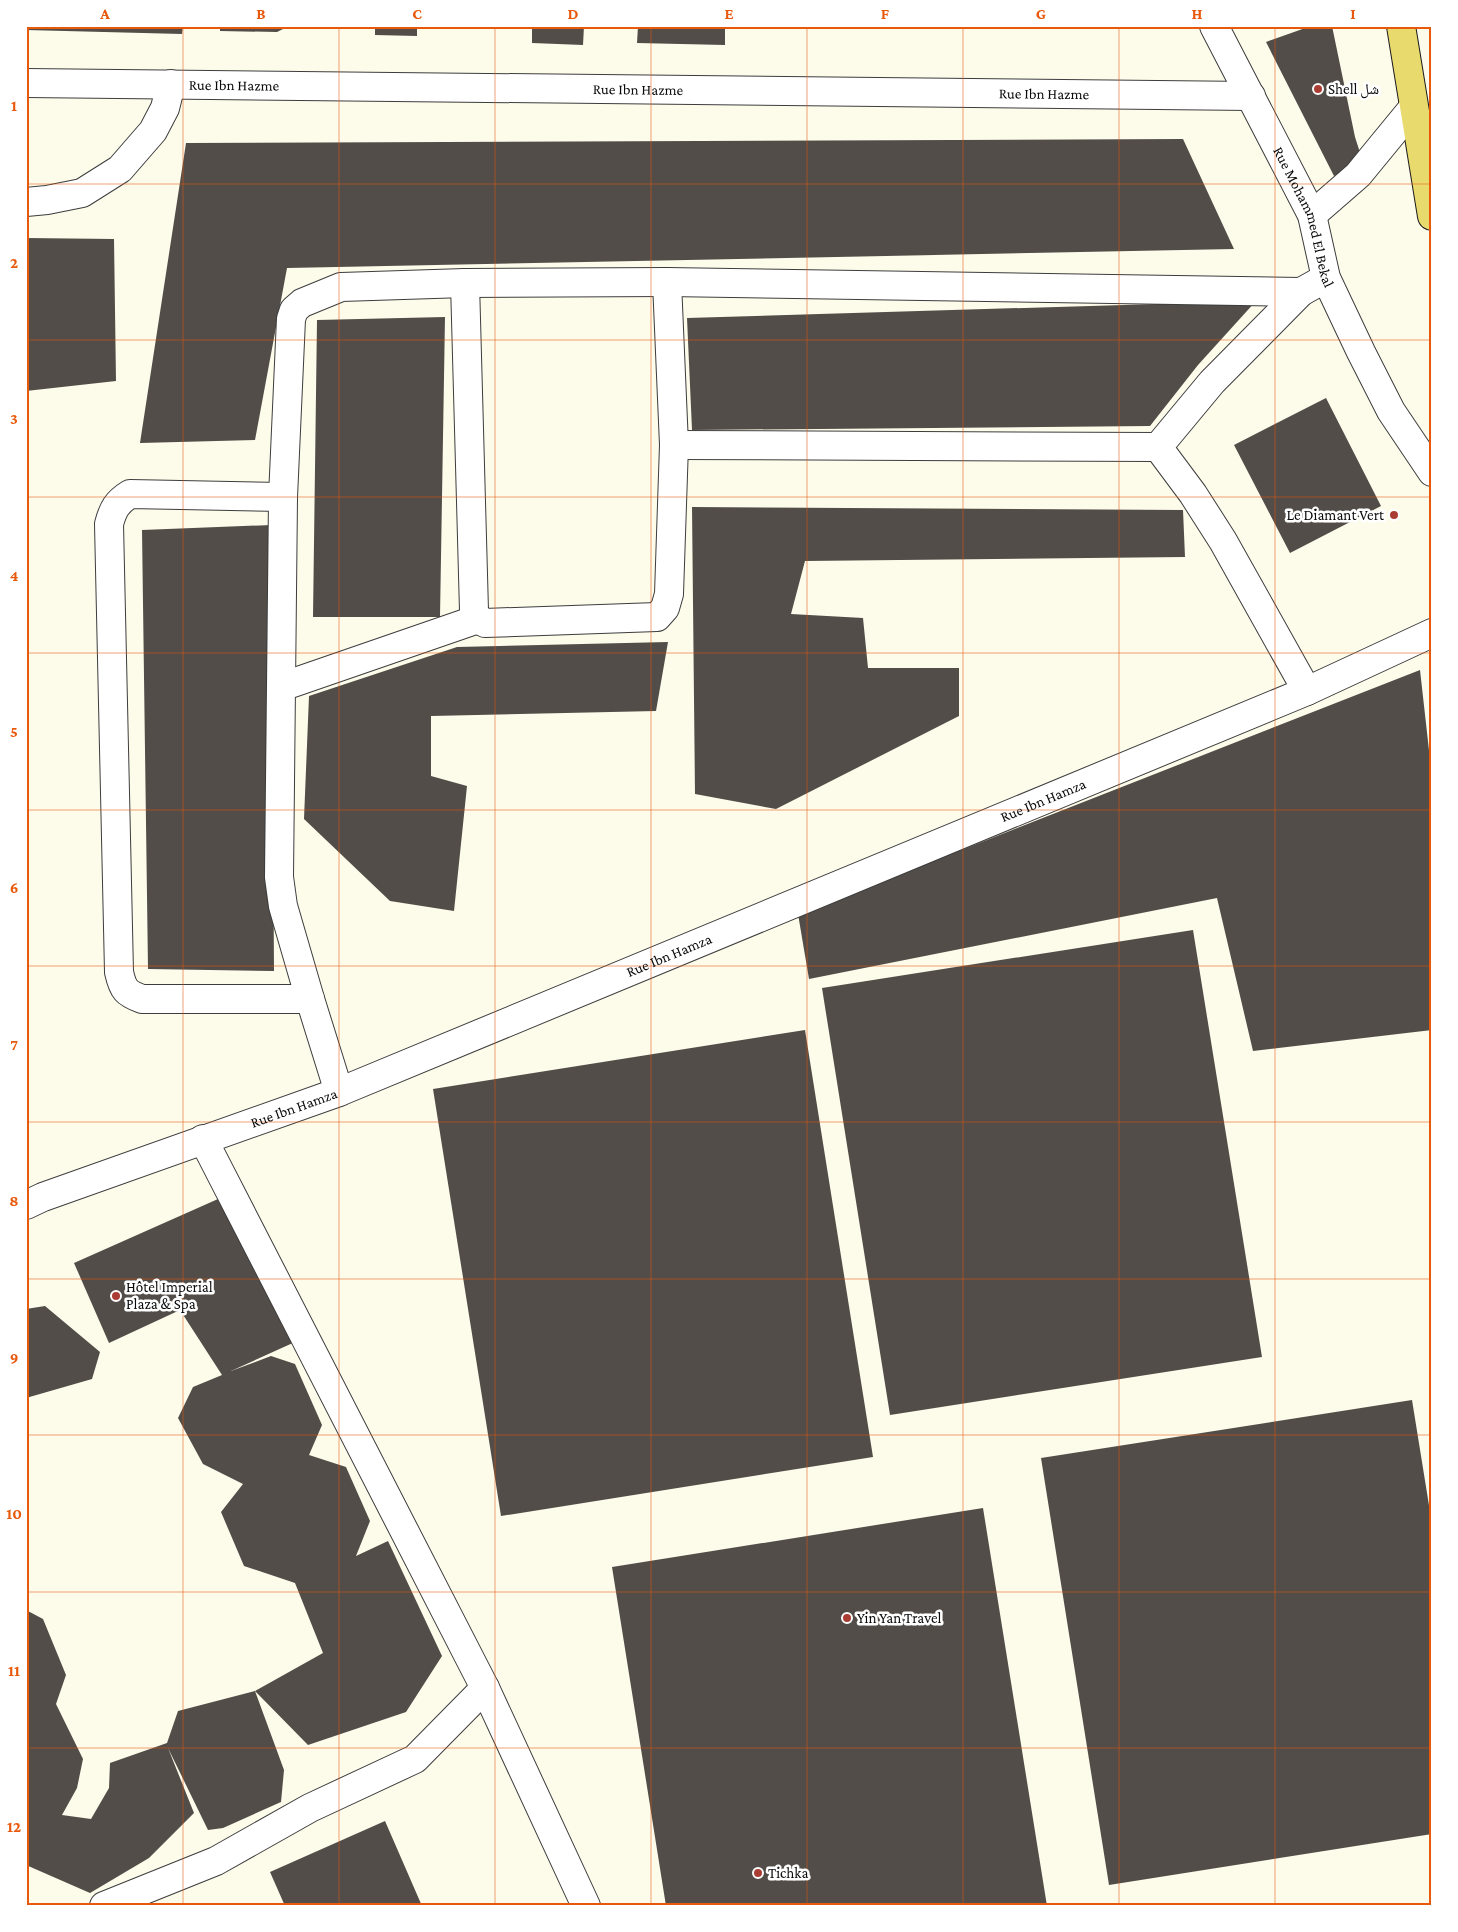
<svg xmlns="http://www.w3.org/2000/svg" width="1458" height="1932" viewBox="0 0 1458 1932" font-family="'Crimson Pro','Noto Naskh Arabic',serif">
<style>
.building{fill:#524d48}
.lines{fill:none;stroke-linecap:round;stroke-linejoin:round}
.minor-casing{stroke:#3d3d3d;stroke-width:30}
.major-casing{stroke:#1b1b1b;stroke-width:30}
.minor{stroke:#fff;stroke-width:28}
.major{stroke:#e9da6e;stroke-width:28}
.grid{fill:none;stroke:#e8590c;stroke-width:1;stroke-opacity:0.55}
.poi-dot{fill:#aa3c33;stroke:#fff;stroke-width:2}
.labels{text-anchor:middle;stroke-width:5;stroke-linejoin:round;paint-order:stroke}
.street-label{font-size:15px;fill:#0a0a0a;stroke:#fff}
.poi-label{font-size:15px;fill:#0a0a0a;stroke:#fff;text-anchor:start}
.neatline{fill:none;stroke:#e8590c;stroke-width:2}
.grid-label{font-size:16px;text-anchor:middle;font-weight:bold;fill:#e8590c}
</style>
<rect width="100%" height="100%" fill="#fdfbea"/>
<path class="building" d="M 26,26 L 183,26 L 182,34 L 26,30 Z
M 220,26 L 289,26 L 277,32 L 220,31 Z
M 375,26 L 417,26 L 417,36 L 375,35 Z
M 532,26 L 584,26 L 583,45 L 532,43 Z
M 638,26 L 725,26 L 725,45 L 637,43 Z
M 1311,26 L 1332,26 L 1355,137 L 1363,162 L 1334,176 L 1266,42 Z
M 1183,139 L 1234,249 L 287,268 L 255,440 L 140,443 L 186,143 Z
M 26,238 L 114,239 L 116,381 L 26,391 Z
M 1256,301 L 1198,365 L 1150,426 L 692,430 L 687,318 Z
M 445,317 L 440,617 L 313,617 L 317,320 Z
M 1326,398 L 1381,506 L 1290,553 L 1234,445 Z
M 692,507 L 1183,510 L 1185,557 L 805,561 L 791,614 L 863,618 L 868,668 L 959,668 L 959,716 L 776,809 L 695,794 Z
M 271,525 L 274,971 L 148,969 L 142,530 Z
M 668,642 L 656,711 L 431,716 L 431,776 L 467,786 L 454,911 L 390,901 L 304,819 L 309,696 L 457,647 Z
M 1420,670 L 1432,777 L 1432,1030 L 1253,1051 L 1217,898 L 809,979 L 798,914 Z
M 1193,930 L 1262,1357 L 890,1415 L 822,988 Z
M 805,1030 L 873,1457 L 501,1516 L 433,1089 Z
M 218,1199 L 295,1342 L 231,1371 L 271,1356 L 295,1364 L 322,1425 L 309,1455 L 346,1467 L 370,1521 L 356,1556 L 388,1541 L 442,1656 L 406,1712 L 308,1745 L 255,1691 L 284,1770 L 281,1802 L 223,1828 L 208,1830 L 168,1748 L 194,1813 L 149,1858 L 90,1893 L 26,1865 L 26,1610 L 43,1619 L 66,1675 L 56,1704 L 83,1759 L 77,1788 L 62,1815 L 91,1819 L 109,1788 L 110,1763 L 167,1743 L 178,1711 L 255,1691 L 323,1653 L 295,1583 L 244,1566 L 221,1512 L 243,1484 L 203,1464 L 178,1418 L 193,1387 L 222,1375 L 180,1310 L 109,1343 L 74,1263 Z
M 45,1306 L 100,1352 L 92,1379 L 26,1398 L 26,1309 Z
M 1412,1400 L 1432,1524 L 1432,1834 L 1109,1885 L 1041,1458 Z
M 983,1508 L 1047,1906 L 666,1906 L 612,1567 Z
M 385,1821 L 422,1906 L 285,1906 L 270,1872 Z"/>
<g class="lines">
<defs>
<g id="minor">
<path id="s1" d="M 1214,26 L 1312,215 L 1326,278 L 1361,352 L 1391,411 L 1432,472"/>
<path id="s2" d="M 26,83 L 1251,96"/>
<path d="M 26,202 L 47,200 L 82,193 L 120,169 L 153,131 L 165,108 L 171,84"/>
<path d="M 1312,215 L 1358,175 L 1413,108"/>
<path d="M 465,283 L 474,611 L 478,619 L 485,623 L 657,617 L 665,608 L 669,594 L 674,445 L 667,282"/>
<path d="M 1301,292 L 1212,382 L 1158,447 L 1193,494 L 1223,541 L 1307,691"/>
<path d="M 674,445 L 1158,447"/>
<path d="M 283,497 L 130,494 C 117,502 113,509 109,524 L 119,972 C 123,990 126,993 142,999 L 310,999"/>
<path d="M 281,687 L 478,619"/>
<path d="M 339,1092 L 310,999 L 283,906 L 279,877 L 283,497 L 291,319 L 294,310 L 302,303 L 341,287 L 465,283 L 667,282 L 1301,292 L 1326,278"/>
<path d="M 203,1139 L 485,1688 L 586,1906"/>
<path id="s3" d="M 26,1205 L 43,1197 L 339,1092 L 1307,691 L 1432,633"/>
<path d="M 104,1906 L 216,1861 L 310,1808 L 415,1759 L 485,1688"/>
</g>
<path id="major" d="M 1401,26 L 1432,216"/>
</defs>
<use href="#minor" class="minor-casing"/>
<use href="#major" class="major-casing"/>
<use href="#minor" class="minor"/>
<use href="#major" class="major"/>
</g>
<path class="grid" d="M 183,26 L 183,1906M 339,26 L 339,1906M 495,26 L 495,1906M 651,26 L 651,1906M 807,26 L 807,1906M 963,26 L 963,1906M 1119,26 L 1119,1906M 1275,26 L 1275,1906M 26,184 L 1432,184M 26,340 L 1432,340M 26,497 L 1432,497M 26,653 L 1432,653M 26,810 L 1432,810M 26,966 L 1432,966M 26,1122 L 1432,1122M 26,1279 L 1432,1279M 26,1435 L 1432,1435M 26,1592 L 1432,1592M 26,1748 L 1432,1748"/>
<g class="poi-dot">
<circle cx="1318" cy="89" r="5"/>
<circle cx="1394" cy="515" r="5"/>
<circle cx="116" cy="1296" r="5"/>
<circle cx="847" cy="1618" r="5"/>
<circle cx="758" cy="1873" r="5"/>
</g>
<g class="labels">
<g class="street-label">
<text dy="5" stroke="none"><textPath href="#s2" startOffset="208">Rue Ibn Hazme</textPath></text>
<text dy="5" stroke="none"><textPath href="#s2" startOffset="612">Rue Ibn Hazme</textPath></text>
<text dy="5" stroke="none"><textPath href="#s2" startOffset="1018">Rue Ibn Hazme</textPath></text>
<text dy="5" stroke="none"><textPath href="#s1" startOffset="212">Rue Mohammed El Bekal</textPath></text>
<text dy="5" stroke="none"><textPath href="#s3" startOffset="1095">Rue Ibn Hamza</textPath></text>
<text dy="5" stroke="none"><textPath href="#s3" startOffset="690">Rue Ibn Hamza</textPath></text>
<text dy="5" stroke="none"><textPath href="#s3" startOffset="285">Rue Ibn Hamza</textPath></text>
</g>
<g class="poi-label">
<text x="1328" y="94">Shell شل</text>
<text x="1384" y="520" text-anchor="end">Le Diamant Vert</text>
<text x="126" y="1292">Hôtel Imperial<tspan x="126" dy="17">Plaza &amp; Spa</tspan></text>
<text x="857" y="1623">Yin Yan Travel</text>
<text x="768" y="1878">Tichka</text>
</g>
</g>
<rect width="1458" height="1932" fill="none" stroke="#ffffff" stroke-width="55"/>
<rect x="28" y="28" width="1402" height="1876" class="neatline"/>
<g class="grid-label">
<text x="105" y="19">A</text>
<text x="261" y="19">B</text>
<text x="417" y="19">C</text>
<text x="573" y="19">D</text>
<text x="729" y="19">E</text>
<text x="885" y="19">F</text>
<text x="1041" y="19">G</text>
<text x="1197" y="19">H</text>
<text x="1353" y="19">I</text>
<text x="14" y="111">1</text>
<text x="14" y="268">2</text>
<text x="14" y="424">3</text>
<text x="14" y="581">4</text>
<text x="14" y="737">5</text>
<text x="14" y="893">6</text>
<text x="14" y="1050">7</text>
<text x="14" y="1206">8</text>
<text x="14" y="1363">9</text>
<text x="14" y="1519">10</text>
<text x="14" y="1676">11</text>
<text x="14" y="1832">12</text>
</g>
</svg>
